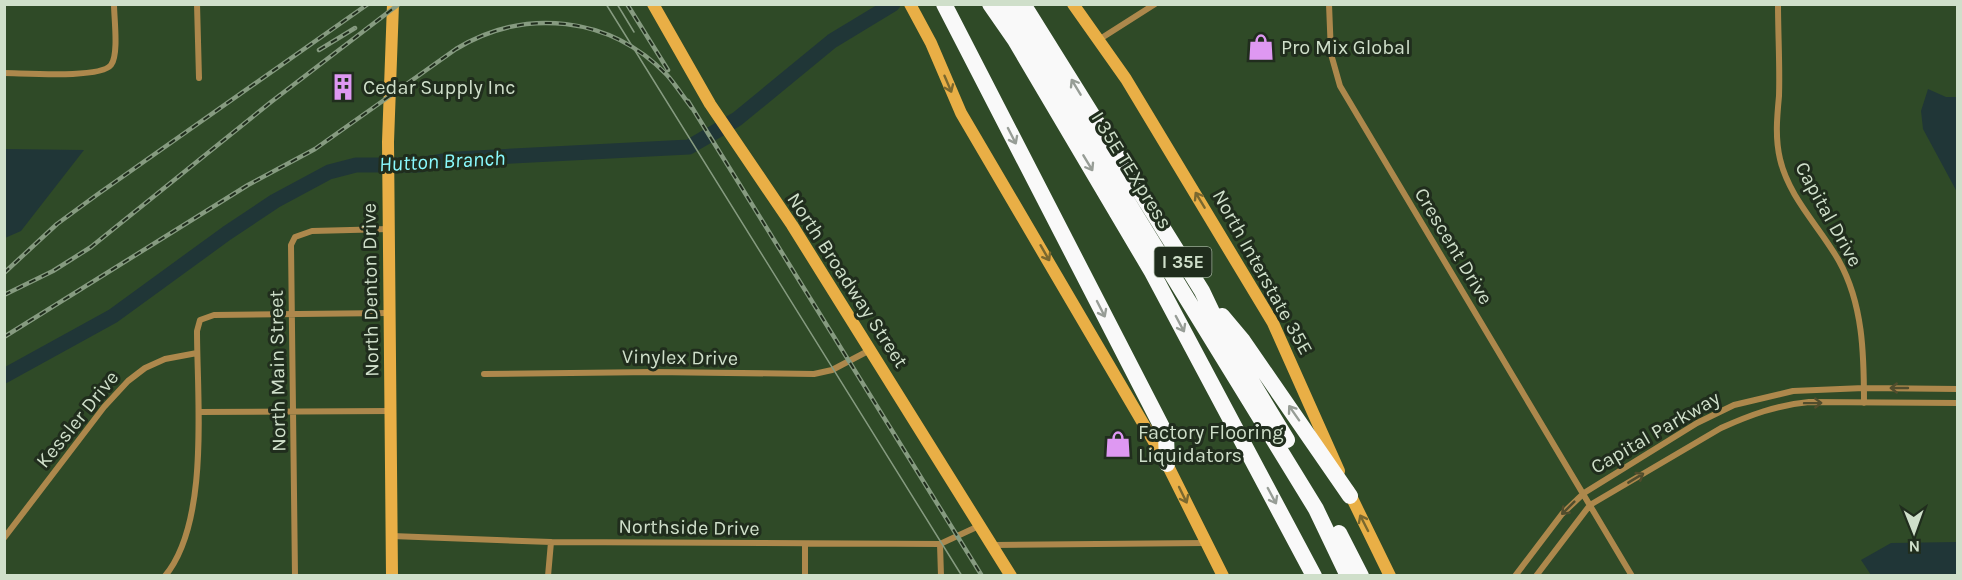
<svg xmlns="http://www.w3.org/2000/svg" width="1962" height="580" viewBox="0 0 1962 580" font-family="Karla,sans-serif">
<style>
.water{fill:#203637}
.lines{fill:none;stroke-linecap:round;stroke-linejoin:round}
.river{stroke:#203637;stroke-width:15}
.street{stroke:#ad884c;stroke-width:6}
.secondary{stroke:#e9af46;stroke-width:12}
.highway{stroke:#f9f9f9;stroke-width:16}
.tram{stroke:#869b80;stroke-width:1.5}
.rail-casing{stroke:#869b80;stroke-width:4.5}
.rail{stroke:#202d1d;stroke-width:2;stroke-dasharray:7;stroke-linecap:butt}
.oneway{stroke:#7a682f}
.oneway2{stroke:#979d96}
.oneway3{stroke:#514d2d}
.labels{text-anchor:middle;stroke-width:6;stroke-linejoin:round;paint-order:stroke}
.shield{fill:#202d1d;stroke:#9aaa96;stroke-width:1.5}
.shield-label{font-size:18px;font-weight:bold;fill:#cfdfca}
.poi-label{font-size:20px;fill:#cfdfca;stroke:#202d1d;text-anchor:start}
.street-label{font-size:20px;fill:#cfdfca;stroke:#202d1d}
.water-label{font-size:21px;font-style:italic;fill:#8afafe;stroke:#202d1d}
</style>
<rect width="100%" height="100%" fill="#2f4a27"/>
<path class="water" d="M 1928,89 L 1946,97 L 1957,97 L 1957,192 L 1923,129 L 1921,111 Z
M 5,149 L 84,150 L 21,231 L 5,238 Z
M 1957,542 L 1957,575 L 1871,575 L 1861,560 L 1891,543 Z"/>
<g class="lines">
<path class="river" d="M 4,376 L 113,316 L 227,233 L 275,201 L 329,172 L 356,165 L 418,165 L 456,159 L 689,147 L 737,119 L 832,41 L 893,4"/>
<path class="street" d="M 197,4 L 199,78
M 1329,4 L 1331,54 L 1340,86 L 1632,576
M 1778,4 C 1778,35 1780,65 1779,96 C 1777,117 1775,138 1780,159 C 1789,198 1820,227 1839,261 C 1863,304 1864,354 1864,403
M 1100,39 L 1155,4
M 4,73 C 23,73 100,79 111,65 C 119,55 114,18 114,4
M 484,374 L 654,372 L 814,374 L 832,370 L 870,350
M 199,412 L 390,411
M 392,536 L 551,542 L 940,544 L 981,525
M 4,538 L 104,407 L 128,381 L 145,368 L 165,359 L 197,353
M 940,544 L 941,576
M 805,545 L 805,576
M 994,545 L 1205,543
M 165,576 C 210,522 197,398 197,331 L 200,320 L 214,315 L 389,313
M 295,576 L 291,245 L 295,237 L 312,231 L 389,229
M 548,576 L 551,542
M 1515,576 L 1562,514 L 1584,493 L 1697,423 L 1734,405 L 1793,391 L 1864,388 L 1958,389
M 1536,576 L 1590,505 L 1721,428 C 1750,415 1777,405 1809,402 L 1958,403"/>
<path class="secondary" d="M 653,4 L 710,104 L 792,225 L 1011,576
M 910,4 L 931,43 L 961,113 L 1167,464 L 1223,576
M 1073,4 L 1126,79 L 1273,323 L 1339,471
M 1348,490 L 1390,576
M 392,576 L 388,142 L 393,4"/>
<path class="highway" d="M 944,4 L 1166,435 L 1167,464
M 990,4 L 1015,40 L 1152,272 L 1314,576
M 1006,4 L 1316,509 L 1348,576
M 1023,4 L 1202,291 L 1221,331 L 1287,440
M 1222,316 L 1243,341 L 1350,496
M 1339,533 L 1361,576"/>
<path class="tram" d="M 606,4 L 962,576
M 617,4 L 634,32"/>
<defs>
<path id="rail" d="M 627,4 L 668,70
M 319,50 L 355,28
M 688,101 L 982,576
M 4,273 L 57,224 L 98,194 L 368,4
M 4,295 L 53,271 L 91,247 L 271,102 L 399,4
M 4,337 L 248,185 L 315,149 L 456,49 C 525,7 610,16 667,75 C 676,85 684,98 692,108"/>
</defs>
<use href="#rail" class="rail-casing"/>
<use href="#rail" class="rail"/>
</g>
<defs><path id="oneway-shaft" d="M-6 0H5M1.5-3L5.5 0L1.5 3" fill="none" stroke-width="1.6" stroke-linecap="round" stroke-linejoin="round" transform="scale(1.5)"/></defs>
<g class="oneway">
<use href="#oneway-shaft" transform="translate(948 84) rotate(67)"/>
<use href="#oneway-shaft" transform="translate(1200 200) rotate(-121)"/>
<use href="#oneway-shaft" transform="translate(1045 253) rotate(60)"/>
<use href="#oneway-shaft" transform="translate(1183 495) rotate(64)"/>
<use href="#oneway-shaft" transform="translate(1364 523) rotate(-117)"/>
</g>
<g class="oneway2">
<use href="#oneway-shaft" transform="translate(1076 87) rotate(-121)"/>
<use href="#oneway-shaft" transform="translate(1012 136) rotate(63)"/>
<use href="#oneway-shaft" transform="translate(1088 163) rotate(59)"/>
<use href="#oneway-shaft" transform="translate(1101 309) rotate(63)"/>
<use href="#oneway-shaft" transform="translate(1180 324) rotate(62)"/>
<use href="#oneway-shaft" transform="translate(1294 413) rotate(-125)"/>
<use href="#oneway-shaft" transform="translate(1272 496) rotate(62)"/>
</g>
<g class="oneway3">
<use href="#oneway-shaft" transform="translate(1899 388) rotate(-180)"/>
<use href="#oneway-shaft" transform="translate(1813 403) rotate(-1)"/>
<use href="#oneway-shaft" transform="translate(1636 478) rotate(-31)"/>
<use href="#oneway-shaft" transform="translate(1568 508) rotate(135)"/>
</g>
<defs>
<symbol id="shop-bare" viewBox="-9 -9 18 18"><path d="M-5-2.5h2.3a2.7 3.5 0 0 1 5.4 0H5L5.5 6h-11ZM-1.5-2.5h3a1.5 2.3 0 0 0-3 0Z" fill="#de98f2" stroke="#202d1d" stroke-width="2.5" paint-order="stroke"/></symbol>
<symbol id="building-bare" viewBox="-9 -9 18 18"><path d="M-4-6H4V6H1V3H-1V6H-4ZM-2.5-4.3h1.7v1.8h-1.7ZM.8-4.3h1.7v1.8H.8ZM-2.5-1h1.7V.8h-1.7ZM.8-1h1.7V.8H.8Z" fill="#de98f2" stroke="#202d1d" stroke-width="2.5" paint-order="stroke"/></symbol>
</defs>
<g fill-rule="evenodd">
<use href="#shop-bare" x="1242" y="28" width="38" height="38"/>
<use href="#building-bare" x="324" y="68" width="38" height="38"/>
<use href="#shop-bare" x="1099" y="425" width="38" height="38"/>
</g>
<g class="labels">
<rect class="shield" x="1154.5" y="247" width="57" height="30" rx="4.5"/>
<g class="shield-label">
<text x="1183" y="268">I 35E</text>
</g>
<g class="poi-label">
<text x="1281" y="54">Pro Mix Global</text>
<text x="363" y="94">Cedar Supply Inc</text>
<text x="1138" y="439">Factory Flooring<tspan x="1138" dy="23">Liquidators</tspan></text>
</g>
<g class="street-label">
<text transform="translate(1132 170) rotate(58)" y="7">I 35E TEXpress</text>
<text transform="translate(1829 214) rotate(61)" y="7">Capital Drive</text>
<text transform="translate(1454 246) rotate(59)" y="7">Crescent Drive</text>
<text transform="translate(1263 272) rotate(61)" y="7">North Interstate 35E</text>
<text transform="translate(848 280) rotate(57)" y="7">North Broadway Street</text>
<text transform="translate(370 290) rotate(-91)" y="7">North Denton Drive</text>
<text transform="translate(680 357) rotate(1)" y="7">Vinylex Drive</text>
<text transform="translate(277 371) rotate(-91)" y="7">North Main Street</text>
<text transform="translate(77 419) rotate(-51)" y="7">Kessler Drive</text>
<text transform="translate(1655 432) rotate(-30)" y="7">Capital Parkway</text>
<text transform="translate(689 527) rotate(1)" y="7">Northside Drive</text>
</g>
<g class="water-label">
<text transform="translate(442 161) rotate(-3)" y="7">Hutton Branch</text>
</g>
</g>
<rect width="1962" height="580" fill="none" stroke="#cfdfca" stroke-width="12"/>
<g transform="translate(1914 532) rotate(179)" stroke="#202d1d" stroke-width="4.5" paint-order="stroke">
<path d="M0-4.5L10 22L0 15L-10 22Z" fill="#cfdfca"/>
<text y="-9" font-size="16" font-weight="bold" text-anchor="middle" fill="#cfdfca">N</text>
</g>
</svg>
